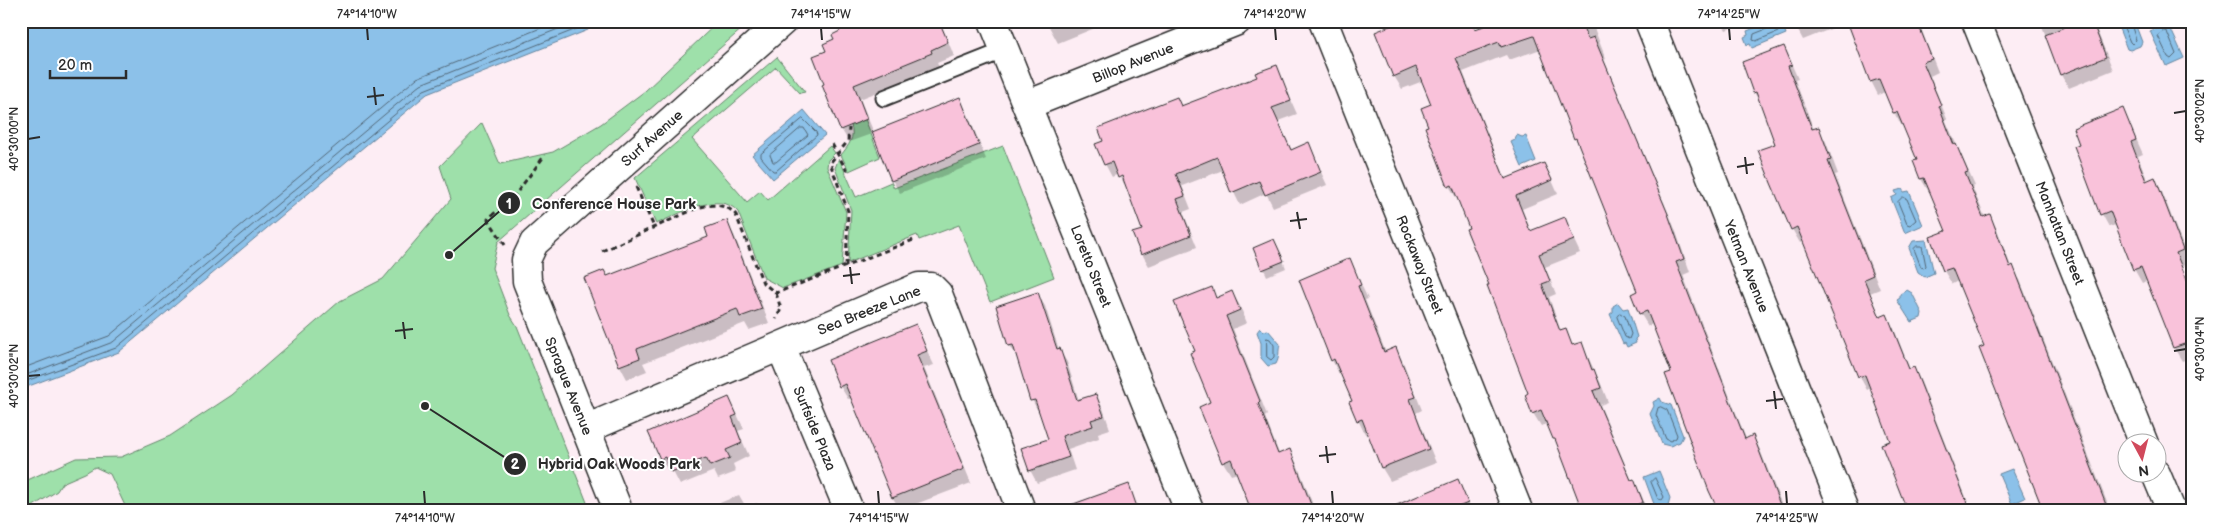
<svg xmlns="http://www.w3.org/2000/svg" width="2214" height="531" viewBox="0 0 2214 531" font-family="'Balsamiq Sans',sans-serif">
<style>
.green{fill:#9ee0aa;stroke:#64866a}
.water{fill:#8cc1e9;stroke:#65859d}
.shadow{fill:#0003}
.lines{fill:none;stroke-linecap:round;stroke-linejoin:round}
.shore{stroke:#526777;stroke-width:1}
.building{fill:#f9c2da;stroke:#2b2b2b}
.lane-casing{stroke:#2b2b2b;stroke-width:19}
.street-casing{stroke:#2b2b2b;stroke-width:31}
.path{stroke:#2b2b2b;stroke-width:3;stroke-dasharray:5 4;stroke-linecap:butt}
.lane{stroke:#fff;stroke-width:15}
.street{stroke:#fff;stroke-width:28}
.ticks{fill:none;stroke:#2b2b2b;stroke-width:2}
.labels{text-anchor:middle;stroke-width:4;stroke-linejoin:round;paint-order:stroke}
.street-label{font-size:14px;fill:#2b2b2b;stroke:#fff}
.leader{fill:none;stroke:#2b2b2b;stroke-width:2}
.callout-dot{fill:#2b2b2b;stroke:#fff;stroke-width:2}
.mark-label{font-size:15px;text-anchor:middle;font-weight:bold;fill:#fff}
.callout-label{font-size:15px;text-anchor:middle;font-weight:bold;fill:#2b2b2b;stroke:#fff;stroke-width:4;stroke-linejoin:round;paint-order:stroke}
.neatline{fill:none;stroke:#2b2b2b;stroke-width:2}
.ticks-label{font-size:12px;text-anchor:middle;fill:#2b2b2b}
</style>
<rect width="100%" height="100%" fill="#fdedf4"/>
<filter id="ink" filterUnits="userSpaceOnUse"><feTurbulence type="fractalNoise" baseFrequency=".02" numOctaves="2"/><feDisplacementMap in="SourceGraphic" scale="10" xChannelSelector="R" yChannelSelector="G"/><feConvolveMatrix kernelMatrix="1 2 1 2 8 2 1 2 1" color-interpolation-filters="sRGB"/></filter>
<g filter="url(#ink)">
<path class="green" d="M 719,21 L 751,21 L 498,242 L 492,268 L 510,315 L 517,326 L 590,510 L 127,510 L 110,474 L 95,467 L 85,473 L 62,483 L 57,491 L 27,510 L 21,510 L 21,483 L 76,458 L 121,457 L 170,436 L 232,395 L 340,301 L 383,279 L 451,199 L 440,166 L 482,123 L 500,164 L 553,152 L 601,124 L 645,91 Z
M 777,57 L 805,92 L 800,93 L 776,67 L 692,139 L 747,202 L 760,191 L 768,200 L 830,146 L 835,153 L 828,160 L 827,167 L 846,212 L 842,266 L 783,288 L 764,278 L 738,212 C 720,189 677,215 656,224 L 635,178 Z
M 865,119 L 880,157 L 849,171 L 841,155 C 849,145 855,138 851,125 Z
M 1003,146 L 1054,277 L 990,302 L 959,225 L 919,240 L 917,235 L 848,263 L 851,210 L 835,168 L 839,158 L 856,197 L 891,182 L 894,188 Z"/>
<path class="water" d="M 21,21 L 593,21 L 588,30 L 427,94 L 119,352 L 21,389 Z
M 1772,21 L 1781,21 L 1786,34 L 1752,48 L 1750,44 L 1747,45 L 1744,37 L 1748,35 L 1747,31 Z
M 2116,21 L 2134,21 L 2142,42 L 2140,46 L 2130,50 L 2127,49 Z
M 2168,23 L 2184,58 L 2166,66 L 2150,31 Z
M 804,110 L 825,135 L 773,179 L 752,155 Z
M 1517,135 L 1522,137 L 1526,136 L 1536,161 L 1522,167 L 1511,142 L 1515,140 Z
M 1902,189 L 1904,192 L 1909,191 L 1923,225 L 1905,233 L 1891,198 L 1897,195 L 1895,191 Z
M 1926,240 L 1934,273 L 1925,277 L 1918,272 L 1909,248 L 1913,241 Z
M 1907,290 L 1912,293 L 1922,313 L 1921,318 L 1911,322 L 1897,300 L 1900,298 L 1900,294 Z
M 1618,303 L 1623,309 L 1628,308 L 1637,337 L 1635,339 L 1636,343 L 1627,347 L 1625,343 L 1623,344 L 1610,314 L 1613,312 L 1613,306 Z
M 1260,328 L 1263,331 L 1268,330 L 1280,344 C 1278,351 1280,357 1276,364 L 1268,366 L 1261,358 L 1261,343 L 1257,332 Z
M 1660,398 L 1662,402 L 1671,405 L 1683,436 L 1680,442 L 1670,446 L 1662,444 L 1650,414 L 1654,406 L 1653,402 Z
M 2012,469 L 2025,498 L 2012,504 L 1999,474 Z
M 1659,471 L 1670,498 L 1668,505 L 1662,507 L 1654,504 L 1644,477 Z"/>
<path class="shadow" d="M 852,21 L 940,21 L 954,56 L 937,63 L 939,67 L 860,99 L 874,133 L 959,99 L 967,112 L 986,159 L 900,193 L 892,180 L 874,133 L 849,142 L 841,129 L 826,85 L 827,52 Z
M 1046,21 L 1112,21 L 1058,43 Z
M 1405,21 L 1473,21 L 1477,30 L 1502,21 L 1604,21 L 1605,24 L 1594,28 L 1606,59 L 1604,60 L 1675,229 L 1690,272 L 1683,275 L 1746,439 L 1753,437 L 1760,450 L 1784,510 L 1718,510 L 1673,372 L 1653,324 L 1648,326 L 1640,313 L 1639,292 L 1582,150 L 1575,138 L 1541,49 L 1509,60 L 1506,55 L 1463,72 L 1506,180 L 1544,164 L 1551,178 L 1558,194 L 1522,209 L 1531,232 L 1564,219 L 1580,253 L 1545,267 L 1556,294 L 1549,297 L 1561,332 L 1565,330 L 1573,346 L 1581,343 L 1601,384 L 1608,402 L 1600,405 L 1632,481 L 1641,494 L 1647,510 L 1582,510 L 1559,447 L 1548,424 L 1541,426 L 1533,413 L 1530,394 L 1471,229 L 1459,199 L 1457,199 L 1449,186 L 1430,127 L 1433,104 L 1423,81 L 1402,89 L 1394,76 Z
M 1721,21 L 1750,21 L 1726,30 Z
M 1793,21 L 1918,21 L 1938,72 L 1930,76 L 1947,119 L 1945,119 L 1975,186 L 1972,187 L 1985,217 L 1989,216 L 1997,229 L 2011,267 L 2020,280 L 2110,510 L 2043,510 L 1985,347 L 1958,281 L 1952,284 L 1944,271 L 1931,238 L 1948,232 L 1931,191 L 1929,192 L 1921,179 L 1914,162 L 1918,161 L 1904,125 L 1902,126 L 1894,113 L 1885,92 L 1878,95 L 1871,81 L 1848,22 L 1803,40 Z
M 2040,21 L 2093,21 L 2113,70 L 2069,88 L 2061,75 Z
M 2149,21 L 2164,21 L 2152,26 Z
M 2189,21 L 2193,21 L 2193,30 Z
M 1784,47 L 1798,79 L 1795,80 L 1814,130 L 1818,128 L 1826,142 L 1838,174 L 1835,175 L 1880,289 L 1870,293 L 1881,318 L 1886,315 L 1894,329 L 1910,370 L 1914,368 L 1921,382 L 1971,510 L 1908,510 L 1891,442 L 1871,388 L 1867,390 L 1860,377 L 1804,241 L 1800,243 L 1792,229 L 1777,144 L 1763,107 L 1754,92 Z
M 1276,67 L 1297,114 L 1278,121 L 1292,151 L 1308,144 L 1327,185 L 1273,207 L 1266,193 L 1240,205 L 1223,170 L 1182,186 L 1191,209 L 1183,212 L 1197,247 L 1149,266 L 1142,254 L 1144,230 L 1128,189 L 1120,178 L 1128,175 L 1118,174 L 1112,177 L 1105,164 L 1104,141 L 1177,98 L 1182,107 L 1258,77 Z
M 2123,110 L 2143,154 L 2138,156 L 2148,182 L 2154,179 L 2162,192 L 2190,264 L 2182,266 L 2193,292 L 2193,357 L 2182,361 L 2174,348 L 2148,280 L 2142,283 L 2134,269 L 2116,225 L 2109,227 L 2102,214 Z
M 726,221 L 734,235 L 769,323 L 749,330 L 745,323 L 656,358 L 643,363 L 647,371 L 627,379 L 620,366 L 607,277 L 710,238 Z
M 1278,248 L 1286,268 L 1267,276 L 1255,249 Z
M 1349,260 L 1368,299 L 1365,300 L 1386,353 L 1395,349 L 1403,362 L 1422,410 L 1416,413 L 1436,463 L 1390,481 L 1382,468 L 1368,432 L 1365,434 L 1358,420 L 1353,402 L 1341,373 L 1339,374 L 1332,360 Z
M 1211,288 L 1217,299 L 1232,293 L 1240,306 L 1247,323 L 1233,329 L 1267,415 L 1265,417 L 1279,454 L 1289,451 L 1297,464 L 1315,510 L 1252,510 L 1238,473 L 1231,475 L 1223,462 L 1211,403 L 1197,352 Z
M 1037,294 L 1045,306 L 1059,350 L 1067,362 L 1079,401 L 1095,395 L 1103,408 L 1110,429 L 1098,433 L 1099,438 L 1068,449 L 1075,470 L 1037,483 L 1030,470 L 1050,440 L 1041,412 L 1039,413 L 1032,400 L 1018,358 L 1010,346 Z
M 915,326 L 934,365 L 924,368 L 971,483 L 900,510 L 893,498 L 852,398 L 848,399 L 840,386 Z
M 729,398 L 744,429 L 738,431 L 749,456 L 733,464 L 736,472 L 718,479 L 714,471 L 680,485 L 672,470 L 669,472 L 661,459 Z
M 1458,481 L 1472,510 L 1407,510 Z
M 1128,486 L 1139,510 L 1091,510 Z
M 739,495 L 746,507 L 757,503 L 761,510 L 703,510 Z"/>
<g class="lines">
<path class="shore" d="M 1771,21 L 1769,28 L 1754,34 L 1753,40 L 1756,41 L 1778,32 L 1777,21
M 2121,21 L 2130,42 L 2132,44 L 2136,40 L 2130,21
M 2164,31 L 2167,32 L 2176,54 L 2171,59 L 2168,57 L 2158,36 Z
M 803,119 L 816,132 L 817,135 L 776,171 L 773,171 L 761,157 L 761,154 Z
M 801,128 L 804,128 L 808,135 L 776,162 L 773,162 L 770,155 Z
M 1903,197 L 1907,199 L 1916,220 L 1910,225 L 1907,224 L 1898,202 Z
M 1917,246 L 1922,246 L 1926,266 L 1924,268 L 1921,267 L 1914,249 Z
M 1620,313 L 1625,316 L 1631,334 L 1629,339 L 1625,337 L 1617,317 Z
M 1267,338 L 1270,339 L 1274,345 L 1274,357 L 1271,360 L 1267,357 Z
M 21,369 L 109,336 L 417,78 L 558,21
M 21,377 L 113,342 L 421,84 L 578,21
M 21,383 L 116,348 L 424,90 L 584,26 L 587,21
M 1661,407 L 1667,410 L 1677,435 L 1676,438 L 1670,441 L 1666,439 L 1656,415 L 1658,408 Z
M 1655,478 L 1664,497 L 1662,500 L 1658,499 L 1651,482 Z"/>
</g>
<path class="building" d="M 849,21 L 939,21 L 948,42 L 931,50 L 932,53 L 854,85 L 867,119 L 840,130 L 822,85 L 824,84 L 813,56 L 826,51 L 823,44 L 834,39 L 832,35 L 840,31 L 838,26 Z
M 1402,21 L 1472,21 L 1475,29 L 1493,23 L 1492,21 L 1566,21 L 1566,25 L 1564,26 L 1566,31 L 1582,25 L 1588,39 L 1594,37 L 1668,214 L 1684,259 L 1676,262 L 1745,439 L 1753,435 L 1782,510 L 1718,510 L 1709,491 L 1665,374 L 1671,372 L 1647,311 L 1639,314 L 1631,294 L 1637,291 L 1576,138 L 1574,139 L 1534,36 L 1501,47 L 1499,42 L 1456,58 L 1505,179 L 1544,163 L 1552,180 L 1516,196 L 1530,231 L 1565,217 L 1574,240 L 1539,254 L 1550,281 L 1542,284 L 1560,331 L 1566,329 L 1572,345 L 1582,342 L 1592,370 L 1594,369 L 1601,388 L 1593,391 L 1631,480 L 1634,479 L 1643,502 L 1625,510 L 1582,510 L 1555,439 L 1553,439 L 1541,410 L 1532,414 L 1525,395 L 1528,393 L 1487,285 L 1489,285 L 1466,229 L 1469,228 L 1452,185 L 1448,187 L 1425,127 L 1428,126 L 1421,108 L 1431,104 L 1416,67 L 1393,77 L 1375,32 Z
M 1847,21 L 1917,21 L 1932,59 L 1923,62 L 1941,105 L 1939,106 L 1954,145 L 1956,144 L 1968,172 L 1965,173 L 1983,217 L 1990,214 L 2010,267 L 2013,265 L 2108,510 L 2043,510 L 1979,348 L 1984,346 L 1952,268 L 1943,271 L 1930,237 L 1946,231 L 1924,178 L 1920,179 L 1913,161 L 1917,160 L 1897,112 L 1893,113 L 1879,79 L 1870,82 Z
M 2079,21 L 2092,21 L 2106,57 L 2060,75 L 2045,35 Z
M 1784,46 L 1792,65 L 1788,66 L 1812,129 L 1819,127 L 1831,160 L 1828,161 L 1873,275 L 1864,279 L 1880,317 L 1887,314 L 1909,369 L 1914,367 L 1970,510 L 1907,510 L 1881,444 L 1890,441 L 1865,375 L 1858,377 L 1797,227 L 1791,230 L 1771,183 L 1758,150 L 1775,144 L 1756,92 L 1753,93 L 1742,62 Z
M 1277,65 L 1291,101 L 1272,108 L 1291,150 L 1309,142 L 1321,172 L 1265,195 L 1259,181 L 1231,193 L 1217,157 L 1176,174 L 1185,196 L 1177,199 L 1191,235 L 1141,255 L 1132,233 L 1142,230 L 1122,176 L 1118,178 L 1112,162 L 1104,165 L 1095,144 L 1103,141 L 1098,128 L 1177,97 L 1181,106 L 1257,77 L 1255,73 Z
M 960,97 L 979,145 L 891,181 L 872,132 Z
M 2123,108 L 2136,140 L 2131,142 L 2146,181 L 2155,177 L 2183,250 L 2176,253 L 2193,295 L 2193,341 L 2173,348 L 2141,267 L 2133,270 L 2110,211 L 2100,215 L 2074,146 L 2079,144 L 2073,128 Z
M 727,220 L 762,309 L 740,317 L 737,309 L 637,349 L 640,358 L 619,366 L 584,278 L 604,270 L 607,276 L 708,237 L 705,228 Z
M 1274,239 L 1284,261 L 1262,270 L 1253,248 Z
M 1350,258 L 1361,285 L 1358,286 L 1384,352 L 1396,347 L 1404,368 L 1416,397 L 1410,399 L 1429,449 L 1381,468 L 1362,419 L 1357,421 L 1349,402 L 1352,401 L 1334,359 L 1331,361 L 1299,280 Z
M 1212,287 L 1216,298 L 1232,291 L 1240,310 L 1226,316 L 1260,401 L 1258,403 L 1278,454 L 1290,449 L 1313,510 L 1251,510 L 1231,459 L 1222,463 L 1199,407 L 1210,402 L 1190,353 L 1195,351 L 1174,302 Z
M 1038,292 L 1057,349 L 1060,348 L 1077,400 L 1096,394 L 1104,416 L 1091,420 L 1093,426 L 1062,436 L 1069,457 L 1029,471 L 1021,448 L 1048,439 L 1035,400 L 1030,401 L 1013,345 L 1008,346 L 996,306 Z
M 916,324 L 927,351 L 917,355 L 964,469 L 892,498 L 845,384 L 839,387 L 828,360 Z
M 729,397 L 737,415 L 732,417 L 742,443 L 726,450 L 730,458 L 710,466 L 706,458 L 671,472 L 665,457 L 660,459 L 648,432 Z
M 1458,479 L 1468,503 L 1451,510 L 1385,510 Z
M 1129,484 L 1138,510 L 1066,510 L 1065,507 Z"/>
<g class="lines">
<defs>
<path id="lane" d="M 884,98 L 1005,50"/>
<g id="street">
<path id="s1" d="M 993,21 L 1189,510"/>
<path id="s2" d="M 1323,21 L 1518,510"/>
<path id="s3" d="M 1649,21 L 1844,510"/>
<path id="s4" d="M 1976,21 L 2144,444"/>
<path id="s5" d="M 1027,105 L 1237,21"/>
<path id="s6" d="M 781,347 L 849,510"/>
<path d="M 586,429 L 919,287 L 931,287 L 938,294 L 1021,510"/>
<path d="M 2156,474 L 2171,510"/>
<path id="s7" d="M 618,510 L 527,281 L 526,260 L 534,243 L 783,21"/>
</g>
</defs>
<use href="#lane" class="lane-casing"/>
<use href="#street" class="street-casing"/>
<path class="path" d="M 832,144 L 847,171
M 636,187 L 654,227
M 505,245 L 488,219 L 515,195 L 545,155
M 602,251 L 697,208 C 710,204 727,203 736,215 L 763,283 L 776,293 L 916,239
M 846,266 L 848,211 L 830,163 L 848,141 L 849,128
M 776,293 L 781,309 L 776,319"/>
<use href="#lane" class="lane"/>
<use href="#street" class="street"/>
</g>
</g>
<path class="ticks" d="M 367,28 L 368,40M 821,28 L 822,40M 1275,28 L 1276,40M 1729,28 L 1730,40M 374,87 L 376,105M 367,97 L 384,95M 2174,113 L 2186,111M 28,139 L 40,137M 1745,157 L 1747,174M 1737,167 L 1754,164M 1297,212 L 1300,229M 1290,221 L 1307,219M 850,267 L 852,284M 843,276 L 860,274M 403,322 L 405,339M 395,331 L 413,329M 2174,351 L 2186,349M 28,376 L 40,375M 1774,391 L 1776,409M 1766,401 L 1783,399M 1326,446 L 1328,463M 1319,456 L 1336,454M 424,491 L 425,504M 878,491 L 879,504M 1332,491 L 1333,504M 1786,491 L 1787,504"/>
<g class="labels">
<g class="street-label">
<text dy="5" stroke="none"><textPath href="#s5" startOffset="114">Billop Avenue</textPath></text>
<text dy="5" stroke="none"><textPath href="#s7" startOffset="444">Surf Avenue</textPath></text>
<text dy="5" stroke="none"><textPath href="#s4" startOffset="228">Manhattan Street</textPath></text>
<text dy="5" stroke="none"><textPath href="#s1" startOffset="264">Loretto Street</textPath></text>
<text dy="5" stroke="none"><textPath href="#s2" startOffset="262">Rockaway Street</textPath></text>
<text dy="5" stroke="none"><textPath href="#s3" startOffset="264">Yetman Avenue</textPath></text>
<text transform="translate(869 310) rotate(-22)" y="5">Sea Breeze Lane</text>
<text transform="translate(569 386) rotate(68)" y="5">Sprague Avenue</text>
<text dy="5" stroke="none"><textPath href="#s6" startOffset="88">Surfside Plaza</textPath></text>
</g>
</g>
<path class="leader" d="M449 255L509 203M425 406L515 464"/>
<g class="callout-dot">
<circle cx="449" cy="255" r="5"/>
<circle cx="425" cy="406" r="5"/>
<circle cx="509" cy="203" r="12"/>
<circle cx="515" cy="464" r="12"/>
</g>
<g class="mark-label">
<text x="509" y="209">1</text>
<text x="515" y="469">2</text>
</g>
<g class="callout-label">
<text x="614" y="209">Conference House Park</text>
<text x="619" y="469">Hybrid Oak Woods Park</text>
</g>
<rect width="2214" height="531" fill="none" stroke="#fff" stroke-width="55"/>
<g transform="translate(2142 458) rotate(173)"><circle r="24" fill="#ffffff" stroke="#aaaaaa"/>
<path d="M0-4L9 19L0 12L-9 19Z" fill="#d1495b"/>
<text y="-8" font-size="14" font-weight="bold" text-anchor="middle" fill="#2b2b2b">N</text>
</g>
<path d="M50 70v8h76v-8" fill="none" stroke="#2b2b2b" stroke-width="2.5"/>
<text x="58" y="70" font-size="15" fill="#2b2b2b" stroke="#ffffff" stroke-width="4" paint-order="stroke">20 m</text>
<rect x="28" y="28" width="2158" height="476" class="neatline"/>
<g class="ticks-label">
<text x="367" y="18">74°14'10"W</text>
<text x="821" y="18">74°14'15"W</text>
<text x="1275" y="18">74°14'20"W</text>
<text x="1729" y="18">74°14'25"W</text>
<text transform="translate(2200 111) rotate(-90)" y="4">40°30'02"N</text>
<text transform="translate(14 139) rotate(-90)" y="4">40°30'00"N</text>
<text transform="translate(2200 349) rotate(-90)" y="4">40°30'04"N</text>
<text transform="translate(14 376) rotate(-90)" y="4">40°30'02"N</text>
<text x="425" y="522">74°14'10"W</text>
<text x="879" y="522">74°14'15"W</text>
<text x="1333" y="522">74°14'20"W</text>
<text x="1787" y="522">74°14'25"W</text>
</g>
</svg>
